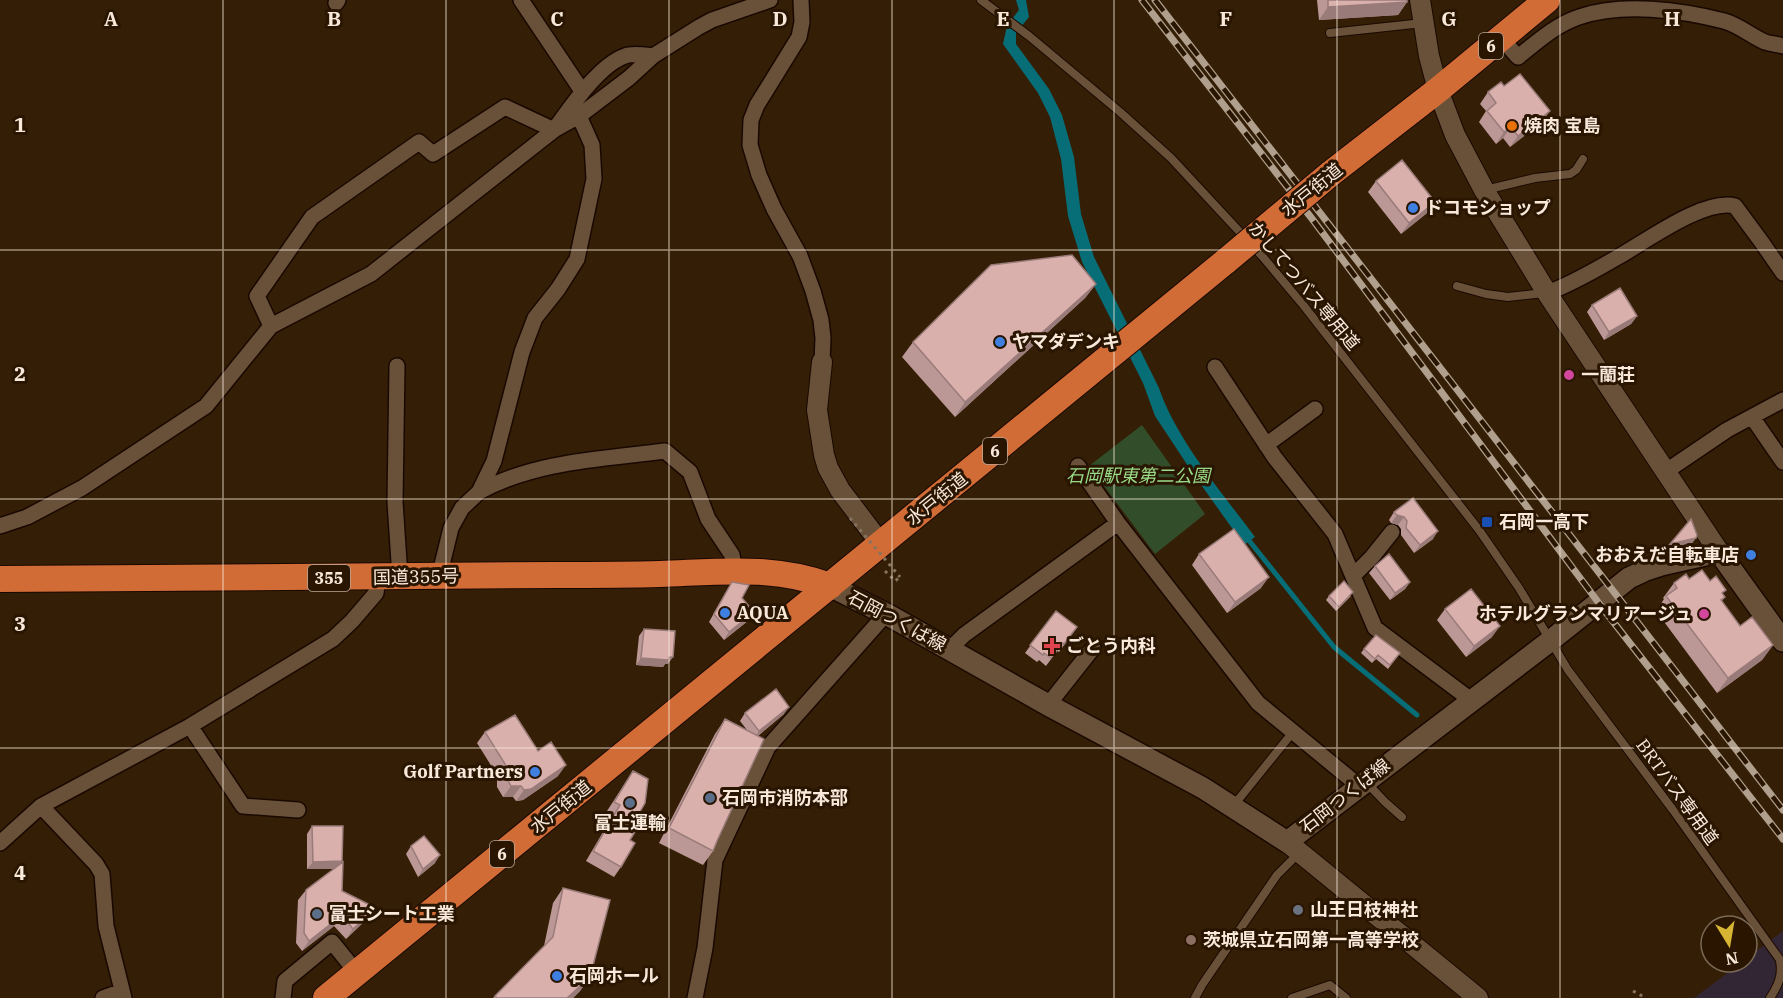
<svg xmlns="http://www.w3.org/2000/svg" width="1783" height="998" viewBox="0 0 1783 998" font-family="'IBM Plex Serif','Noto Sans JP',serif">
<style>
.industrial{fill:#332634}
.green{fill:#324d2a}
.water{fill:#076d76}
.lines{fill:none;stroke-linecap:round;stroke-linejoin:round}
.stream{stroke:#076d76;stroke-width:5}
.service-casing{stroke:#1a0800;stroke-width:10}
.minor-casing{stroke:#1a0800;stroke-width:18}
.tertiary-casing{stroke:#1a0800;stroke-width:22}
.secondary-casing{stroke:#1a0800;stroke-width:24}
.trunk-casing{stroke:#1a0800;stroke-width:28}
.path{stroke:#86735f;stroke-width:3;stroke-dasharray:3 4.5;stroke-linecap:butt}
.service{stroke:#685138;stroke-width:8}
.minor{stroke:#685138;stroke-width:15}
.tertiary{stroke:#685138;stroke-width:20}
.secondary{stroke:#685138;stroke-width:21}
.trunk{stroke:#d26c37;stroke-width:26}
.rail-casing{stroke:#b09f8d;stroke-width:7}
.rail{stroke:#291500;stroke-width:4.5;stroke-dasharray:14;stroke-linecap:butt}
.trunk-bridge-casing{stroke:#1a0800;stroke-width:28;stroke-linecap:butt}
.path-bridge{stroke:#86735f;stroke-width:3;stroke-dasharray:3 4.5;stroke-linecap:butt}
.trunk-bridge{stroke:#d26c37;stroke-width:26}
.wall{fill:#bb9795}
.shaded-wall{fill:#997b79}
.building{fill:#dab0ad;stroke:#997b79;stroke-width:1.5}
.grid{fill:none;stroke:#f8e9db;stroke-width:1.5;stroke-opacity:0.55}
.food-dot{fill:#e8710a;stroke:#291500;stroke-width:2}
.shop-dot{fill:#3f7fe0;stroke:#291500;stroke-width:2}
.hotel-dot{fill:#d1479c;stroke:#291500;stroke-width:2}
.transit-dot{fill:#1a4fb4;stroke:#291500;stroke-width:2}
.health-dot{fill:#e0444e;stroke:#291500;stroke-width:2}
.service-dot{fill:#5c6f8a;stroke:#291500;stroke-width:2}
.worship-dot{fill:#6b7280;stroke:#291500;stroke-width:2}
.education-dot{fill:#8d6e63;stroke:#291500;stroke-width:2}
.labels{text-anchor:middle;stroke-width:6;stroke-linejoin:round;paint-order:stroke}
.shield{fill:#291500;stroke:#baa999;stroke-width:1.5}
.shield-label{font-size:16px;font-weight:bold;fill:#f8e9db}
.poi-label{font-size:18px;font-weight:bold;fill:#f8e9db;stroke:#291500;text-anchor:start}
.street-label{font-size:18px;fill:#f8e9db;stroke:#291500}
.park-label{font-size:18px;font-style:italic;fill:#98db86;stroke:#291500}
.grid-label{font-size:20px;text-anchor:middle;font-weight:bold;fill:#f8e9db;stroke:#291500;stroke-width:6;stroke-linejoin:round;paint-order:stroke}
</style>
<rect width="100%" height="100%" fill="#341f06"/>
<path class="industrial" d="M 1783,931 L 1783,998 L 1694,998 L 1742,962 L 1747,962 L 1747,958 Z"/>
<path class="green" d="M 1142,425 L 1205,514 L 1155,554 L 1089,466 Z"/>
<path class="water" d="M 1016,0 L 1026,0 L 1029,17 L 1016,33 L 1016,44 L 1049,89 L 1062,115 L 1074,157 L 1081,214 L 1094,257 L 1159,388 C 1176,439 1223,494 1255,537 L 1244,545 L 1192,472 L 1155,416 L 1143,383 L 1082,262 L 1068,216 L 1061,159 L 1050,117 L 1038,93 L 1003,44 L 1007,26 L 1019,10 Z"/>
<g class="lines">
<path class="stream" d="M 1247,538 L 1334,647 L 1417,715"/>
<defs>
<path id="service" d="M 981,0 L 1029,36 L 1120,112 L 1171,158 L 1262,256 L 1304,306 L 1479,530 L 1519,588 L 1568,670 L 1673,810 L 1783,964
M 1330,33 L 1423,23
M 1485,190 L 1535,178 L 1570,174 L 1576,170 L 1583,159
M 1457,286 L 1486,294 L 1508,297 L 1544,293
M 1366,782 L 1385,802 L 1402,817
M 1234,805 L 1293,732
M 1195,998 L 1202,985 L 1277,875 L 1299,853
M 1292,998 L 1330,985 L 1346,998
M 1770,998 C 1778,986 1783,975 1780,961"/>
<path id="minor" d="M 521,0 L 582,91
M 801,0 L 802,22 L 799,37 L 757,105 L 751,120 L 750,145 L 759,175 L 774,209 L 800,256 L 813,291 L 821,320 L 823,338 L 822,362
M 336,3 L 338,0
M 1501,38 L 1518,57 C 1537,42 1555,25 1579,17 C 1622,2 1681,10 1724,21 C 1739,25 1751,36 1765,42 C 1771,44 1777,44 1783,46
M 1547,293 C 1572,284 1595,270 1618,257 C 1645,242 1704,198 1735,206 L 1763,244 L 1783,273
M 271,326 L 257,296 L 312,217 L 419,142 L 433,154 L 505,107 L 554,130 C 570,108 599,65 625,56 C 633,53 644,55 653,56
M 397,366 L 395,502 L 400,577
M 1215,367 L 1275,458 L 1335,534 L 1375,628 L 1471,700
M 1752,417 L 1783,462
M 1266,445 L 1315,409
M 1078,466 L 1118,523 L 1258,703 L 1359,786
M 1665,472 L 1727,430 L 1783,400
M 479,492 C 535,461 603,459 665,451 L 690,472 L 708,519 L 732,555 L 735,571
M 0,526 L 27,517 L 82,488 L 206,406 L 271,326 L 371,274 L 554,130 L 579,116 L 629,78 L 653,56 L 699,27 L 712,20 L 770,0
M 1353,576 L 1372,557 L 1392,532
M 439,577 L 451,528 L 462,508 L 479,492 L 494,461 L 522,352 L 535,318 L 558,289 L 577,259 L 594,179 L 592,145 L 579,116
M 950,649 L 964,635 L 1118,523
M 1048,705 L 1093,648
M 190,726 L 243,806 L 298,810
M 41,806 L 96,864 L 102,874 L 106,926 L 124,998
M 0,843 L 41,806 L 190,726 L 333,639 L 352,621 L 376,593 L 378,578
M 103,998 L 122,991
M 283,998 L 285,981 L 332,942 L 357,973
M 695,998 L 705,948 L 715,860 L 768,747 L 886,614"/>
<path id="tertiary" d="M 1420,0 L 1429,56 L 1438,90 L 1455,135 L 1484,190 L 1547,293 L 1719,552
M 822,362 L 817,410 L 824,455 L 828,468 L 840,490 L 881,544
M 1287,842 L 1478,998"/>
<path id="secondary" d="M 830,586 L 890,616 L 1048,705 L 1203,788 L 1287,842 L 1550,641 L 1629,578 L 1646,570 L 1661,565 L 1719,552 L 1783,641"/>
<path id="trunk" d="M 1330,174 L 1438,90 L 1547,0
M 0,579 C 185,579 370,578 555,575 C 590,575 625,575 660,574 C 719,572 774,565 830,586
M 326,998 L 1226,261"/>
</defs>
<use href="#service" class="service-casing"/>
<use href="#minor" class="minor-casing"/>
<use href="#tertiary" class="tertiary-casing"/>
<use href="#secondary" class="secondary-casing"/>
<use href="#trunk" class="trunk-casing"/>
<path class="path" d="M 885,571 L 895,581 L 900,577
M 1633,991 L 1646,998"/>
<use href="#service" class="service"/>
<use href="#minor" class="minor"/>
<use href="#tertiary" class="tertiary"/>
<use href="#secondary" class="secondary"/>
<use href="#trunk" class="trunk"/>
<defs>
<path id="rail" d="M 1142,0 L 1313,220 L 1604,610 L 1783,839
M 1155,0 L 1783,810"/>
</defs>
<use href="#rail" class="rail-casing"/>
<use href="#rail" class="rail"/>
<defs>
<path id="trunk-bridge" d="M 1226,261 L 1330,174"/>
</defs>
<use href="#trunk-bridge" class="trunk-bridge-casing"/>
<path class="path-bridge" d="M 850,518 L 900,577"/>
<use href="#trunk-bridge" class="trunk-bridge"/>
</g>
<path class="wall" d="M 1317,0 L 1407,0 L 1407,2 L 1398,15 L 1319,20 Z
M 1504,86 L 1542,122 L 1510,147 L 1503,138 L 1496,144 L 1479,122 L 1486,111 L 1480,104 L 1488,92 Z
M 1376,181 L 1427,213 L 1401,234 L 1368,192 Z
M 1096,284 L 1085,298 L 955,417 L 902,357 L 913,342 Z
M 1592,305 L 1637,316 L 1631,324 L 1604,340 L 1587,312 Z
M 1413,498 L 1433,539 L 1414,553 L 1401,535 L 1401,529 L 1398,525 L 1391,523 L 1389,520 L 1394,512 Z
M 1199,554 L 1261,588 L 1227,613 L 1192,565 Z
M 1375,566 L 1410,582 L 1405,589 L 1390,600 L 1369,573 Z
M 1689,579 L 1710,581 L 1725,597 L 1722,601 L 1740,626 L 1773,645 L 1762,660 L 1717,693 L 1656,611 L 1664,599 L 1663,598 L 1674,583 Z
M 732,582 L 749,620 L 724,640 L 709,622 L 727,590 Z
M 1329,596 L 1351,596 L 1336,611 L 1326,600 Z
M 1445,609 L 1492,637 L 1466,657 L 1437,620 Z
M 1056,611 L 1077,627 L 1059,652 L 1057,651 L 1046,666 L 1039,660 L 1037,662 L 1025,653 Z
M 644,629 L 668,664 L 665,664 L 663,667 L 636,665 L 639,636 Z
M 1364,649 L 1400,653 L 1388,669 L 1376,659 L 1372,663 L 1361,653 Z
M 745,713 L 784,714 L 758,736 L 713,851 L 703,865 L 659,843 L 715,734 L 725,719 L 747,730 L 740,721 Z
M 485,732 L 538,751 L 558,776 L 523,800 L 516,801 L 513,797 L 503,797 L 497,787 L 497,775 L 477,743 Z
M 633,771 L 637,817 L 621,867 L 614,877 L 586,861 L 613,815 L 607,811 Z
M 312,826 L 342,861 L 340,864 L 342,891 L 376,908 L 368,918 L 346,939 L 334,926 L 302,951 L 296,943 L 298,900 L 306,890 L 334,869 L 307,869 L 307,834 Z
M 411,846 L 435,863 L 418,877 L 406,854 Z
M 563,888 L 590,977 L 580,991 L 573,998 L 493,998 L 544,946 L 553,903 Z"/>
<path class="shaded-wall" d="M 1407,2 L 1398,15 L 1319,20 L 1328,7 Z
M 1550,111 L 1542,122 L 1510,147 L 1518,136 Z
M 1511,127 L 1503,138 L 1496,144 L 1504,132 Z
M 1435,202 L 1427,213 L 1401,234 L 1409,223 Z
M 1096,284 L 1085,298 L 955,417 L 965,402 Z
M 1637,316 L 1631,324 L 1604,340 L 1609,332 Z
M 1397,515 L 1404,517 L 1398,525 L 1391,523 Z
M 1438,531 L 1433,539 L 1414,553 L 1420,545 Z
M 1696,538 L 1691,545 L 1664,551 L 1670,544 Z
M 1269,577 L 1261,588 L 1227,613 L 1235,602 Z
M 1410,582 L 1405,589 L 1390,600 L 1395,593 Z
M 754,612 L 749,620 L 724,640 L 729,632 Z
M 1500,626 L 1492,637 L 1466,657 L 1474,646 Z
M 1773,645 L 1762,660 L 1717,693 L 1728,678 Z
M 673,657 L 668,664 L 665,664 L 663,667 L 636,665 L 641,658 Z
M 789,707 L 784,714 L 754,739 L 759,731 Z
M 566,765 L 558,776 L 523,800 L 516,801 L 524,790 Z
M 511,786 L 521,786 L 513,797 L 503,797 Z
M 440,855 L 435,863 L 418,877 L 423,869 Z
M 342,861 L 337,869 L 307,869 L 313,862 Z
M 376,908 L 368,918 L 346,939 L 353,929 Z
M 342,915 L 334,926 L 302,951 L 309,941 Z
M 590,977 L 580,991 L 573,998 L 567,998 Z"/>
<path class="building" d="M 1328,0 L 1407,0 L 1407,2 L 1328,7 Z
M 1520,74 L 1550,111 L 1518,136 L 1511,127 L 1504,132 L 1487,111 L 1496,103 L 1488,92 L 1501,82 L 1504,86 Z
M 1402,160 L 1435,202 L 1409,223 L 1376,181 Z
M 1072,255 L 1096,284 L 965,402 L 913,342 L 991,265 Z
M 1620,288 L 1637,316 L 1609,332 L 1592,305 Z
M 1413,498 L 1438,531 L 1420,545 L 1406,528 L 1407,521 L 1404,517 L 1397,515 L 1394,512 Z
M 1691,519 L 1697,535 L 1696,538 L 1670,544 Z
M 1234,529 L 1269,577 L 1235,602 L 1199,554 Z
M 1389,554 L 1410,582 L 1395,593 L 1375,566 Z
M 1702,570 L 1710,581 L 1716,576 L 1726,590 L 1722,593 L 1725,597 L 1721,600 L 1740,626 L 1752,617 L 1773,645 L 1728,678 L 1666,596 L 1677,588 L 1674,583 L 1686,574 L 1689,579 Z
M 1344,581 L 1353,592 L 1339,607 L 1329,596 Z
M 732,582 L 749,585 L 742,598 L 754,612 L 729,632 L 714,614 Z
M 1471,589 L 1500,626 L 1474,646 L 1445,609 Z
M 1056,611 L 1077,627 L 1064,644 L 1063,643 L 1051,658 L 1044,653 L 1043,655 L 1030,645 Z
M 644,629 L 675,631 L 673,657 L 669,657 L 668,660 L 641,658 Z
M 1376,635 L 1400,653 L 1390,665 L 1378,655 L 1375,659 L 1364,649 Z
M 776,689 L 789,707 L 759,731 L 745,713 Z
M 515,715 L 538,751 L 551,742 L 566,765 L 531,789 L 524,790 L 521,786 L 511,786 L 505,775 L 505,764 L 485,732 Z
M 725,719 L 764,739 L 717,841 L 713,851 L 669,828 Z
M 633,771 L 648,779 L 645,803 L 637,817 L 642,820 L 630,840 L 635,843 L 621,867 L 593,851 L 620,805 L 614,802 Z
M 312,826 L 343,826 L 342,861 L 313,862 Z
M 424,836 L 440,855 L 423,869 L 411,846 Z
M 343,862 L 342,891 L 376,908 L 353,929 L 342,915 L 309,941 L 304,933 L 306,890 Z
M 563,888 L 610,900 L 590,977 L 567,998 L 497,998 L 495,996 L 553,937 Z"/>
<path class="grid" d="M 223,0 L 223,998M 446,0 L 446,998M 669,0 L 669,998M 892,0 L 892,998M 1114,0 L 1114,998M 1337,0 L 1337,998M 1560,0 L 1560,998M 0,250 L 1783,250M 0,499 L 1783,499M 0,748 L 1783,748"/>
<circle class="food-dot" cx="1512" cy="126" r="6"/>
<g class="shop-dot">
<circle cx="1413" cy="208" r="6"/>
<circle cx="1000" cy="342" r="6"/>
<circle cx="1751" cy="555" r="6"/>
<circle cx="725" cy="613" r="6"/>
<circle cx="535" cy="772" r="6"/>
<circle cx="557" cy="976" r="6"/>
</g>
<g class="hotel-dot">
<circle cx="1569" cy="375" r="6"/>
<circle cx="1704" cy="614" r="6"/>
</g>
<rect class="transit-dot" x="1481" y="516" width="12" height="12" rx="3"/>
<path class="health-dot" d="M1049 637h6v6h6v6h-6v6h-6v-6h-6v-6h6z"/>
<g class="service-dot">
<circle cx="710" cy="798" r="6"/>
<circle cx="630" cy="803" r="6"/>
<circle cx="317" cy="914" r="6"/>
</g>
<circle class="worship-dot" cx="1298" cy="910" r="6"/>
<circle class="education-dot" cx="1191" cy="940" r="6"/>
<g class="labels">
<g class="shield">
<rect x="1479" y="33" width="24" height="26" rx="4.5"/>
<rect x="983" y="438" width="24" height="26" rx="4.5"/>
<rect x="308" y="565" width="42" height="26" rx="4.5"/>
<rect x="490" y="841" width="24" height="26" rx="4.5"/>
</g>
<g class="shield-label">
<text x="1491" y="52">6</text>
<text x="995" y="457">6</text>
<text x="329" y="584">355</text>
<text x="502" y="860">6</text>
</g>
<g class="poi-label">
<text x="1524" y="132">焼肉 宝島</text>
<text x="1425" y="214">ドコモショップ</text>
<text x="1012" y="348">ヤマダデンキ</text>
<text x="1581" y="381">一蘭荘</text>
<text x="1499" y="528">石岡一高下</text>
<text x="1739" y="561" text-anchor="end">おおえだ自転車店</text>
<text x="737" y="619">AQUA</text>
<text x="1692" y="620" text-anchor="end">ホテルグランマリアージュ</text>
<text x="1066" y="652">ごとう内科</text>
<text x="523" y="778" text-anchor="end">Golf Partners</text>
<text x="722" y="804">石岡市消防本部</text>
<text x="630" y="829" text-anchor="middle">富士運輸</text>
<text x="1310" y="916">山王日枝神社</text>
<text x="329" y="920">富士シート工業</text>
<text x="1203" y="946">茨城県立石岡第一高等学校</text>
<text x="569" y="982">石岡ホール</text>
</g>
<g class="street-label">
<text transform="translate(1312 190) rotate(-39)" y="6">水戸街道</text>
<text transform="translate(1304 286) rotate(50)" y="6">かしてつバス専用道</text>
<text transform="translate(937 499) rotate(-39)" y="6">水戸街道</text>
<text transform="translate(416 577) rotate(-1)" y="6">国道355号</text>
<text transform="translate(897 621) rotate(28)" y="6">石岡つくば線</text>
<text transform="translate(1677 792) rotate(54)" y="6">BRTバス専用道</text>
<text transform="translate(1345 796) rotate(-38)" y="6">石岡つくば線</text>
<text transform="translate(561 807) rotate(-39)" y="6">水戸街道</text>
</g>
<g class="park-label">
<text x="1138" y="482">石岡駅東第二公園</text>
</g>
</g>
<g class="grid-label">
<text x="111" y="26">A</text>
<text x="334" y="26">B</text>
<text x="557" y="26">C</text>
<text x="780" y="26">D</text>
<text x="1003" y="26">E</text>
<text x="1226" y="26">F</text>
<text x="1449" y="26">G</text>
<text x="1672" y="26">H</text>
<text x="20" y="132">1</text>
<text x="20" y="381">2</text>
<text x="20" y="631">3</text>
<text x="20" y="880">4</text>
</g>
<g transform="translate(1729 944) rotate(169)"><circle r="28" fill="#291500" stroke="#7c6a58" stroke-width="1.5"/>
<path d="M0-4.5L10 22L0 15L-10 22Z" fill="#d6b534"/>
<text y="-9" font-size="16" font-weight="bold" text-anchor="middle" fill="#f8e9db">N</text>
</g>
</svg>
